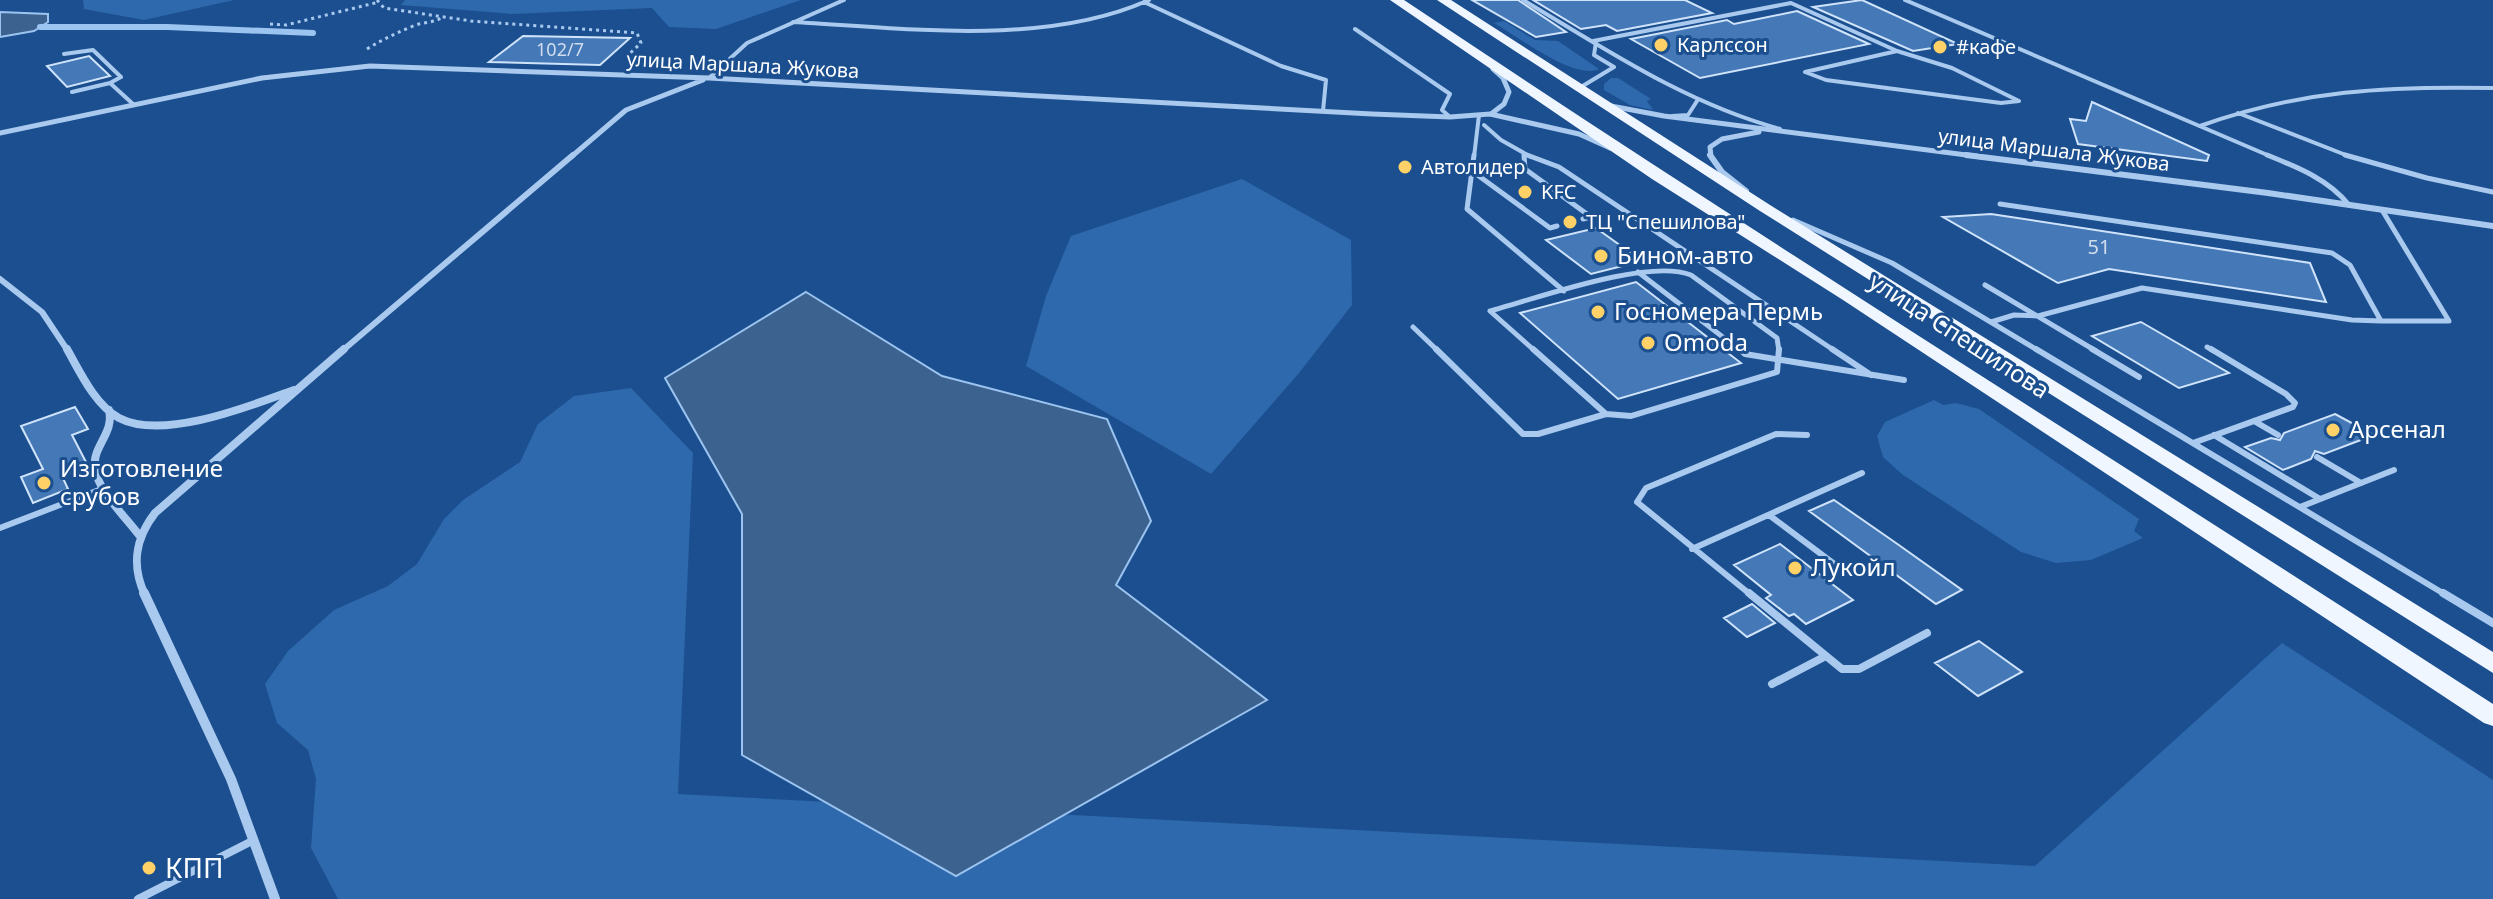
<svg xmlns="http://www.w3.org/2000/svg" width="2493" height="899" viewBox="0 0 2493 899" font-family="'Noto Sans',sans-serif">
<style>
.green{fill:#2e69ad}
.water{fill:#3c6290;stroke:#9cc4f0;stroke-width:2}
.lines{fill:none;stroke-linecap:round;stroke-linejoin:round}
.stream{stroke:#9cc4f0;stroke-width:6}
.building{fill:#4478b7;stroke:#cfe3fa;stroke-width:2}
.path{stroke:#a9c9ee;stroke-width:3;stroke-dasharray:3 4;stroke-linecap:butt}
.service-far3{stroke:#a9c9ee;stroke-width:4}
.service-far2{stroke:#a9c9ee;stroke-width:5}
.service-far1{stroke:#a9c9ee;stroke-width:6}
.service{stroke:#a9c9ee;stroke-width:8}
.minor-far3{stroke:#a9c9ee;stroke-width:5}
.minor-far2{stroke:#a9c9ee;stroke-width:6}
.minor-far1{stroke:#a9c9ee;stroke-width:8}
.minor{stroke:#a9c9ee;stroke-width:10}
.primary{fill:#f0f6ff;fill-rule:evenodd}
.poi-dot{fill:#ffd166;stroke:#1b4f8f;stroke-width:3}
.labels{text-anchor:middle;stroke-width:6;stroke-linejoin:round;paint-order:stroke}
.far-number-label{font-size:18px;fill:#d0dded}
.far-poi-label{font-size:20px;fill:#fff;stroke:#1b4f8f;text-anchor:start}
.far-street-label{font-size:20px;fill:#fff;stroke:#1b4f8f}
.number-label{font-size:20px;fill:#d0dded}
.poi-label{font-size:24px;fill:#fff;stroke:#1b4f8f;text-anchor:start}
.street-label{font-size:24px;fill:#fff;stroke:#1b4f8f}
.near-poi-label{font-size:28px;fill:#fff;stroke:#1b4f8f;text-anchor:start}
</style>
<rect width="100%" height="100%" fill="#1b4f8f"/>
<path class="green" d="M 83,0 L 234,0 L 144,20 L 84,9 Z
M 405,0 L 801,0 L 716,29 L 669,27 L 652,8 L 512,14 L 401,5 Z
M 1504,21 L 1535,40 L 1558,41 L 1599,69 C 1575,81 1517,36 1494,23 Z
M 1611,78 L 1618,78 L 1651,99 L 1647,101 L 1653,110 L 1630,105 L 1604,90 L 1604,84 Z
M 1242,179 L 1351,240 L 1352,305 L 1299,373 L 1211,474 L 1026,366 L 1046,296 L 1071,236 Z
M 631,388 L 693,453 L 678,794 L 2035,866 L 2282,643 L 2493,780 L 2493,899 L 338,899 L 311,848 L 316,779 L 308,750 L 277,723 L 265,684 L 288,651 L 334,610 L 388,586 L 417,564 L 444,519 L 463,500 L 520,462 L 538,424 L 574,396 Z
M 1934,400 L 1943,405 L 1956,403 L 1979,409 L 2139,519 L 2134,531 L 2143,538 L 2091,560 L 2056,563 L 2021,552 L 1903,475 L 1883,457 L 1877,436 L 1885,422 Z"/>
<path class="water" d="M 0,12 L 48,14 L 48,22 L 34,31 L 0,37 Z
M 806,292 L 942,376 L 1107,419 L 1151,521 L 1116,585 L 1267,700 L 956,876 L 742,755 L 742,514 L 665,378 Z"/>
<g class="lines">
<path class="stream" d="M 40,27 L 167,27 L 313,33"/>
</g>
<path class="building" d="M 1472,0 L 1518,0 L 1566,32 L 1536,37 Z
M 1533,0 L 1685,0 L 1712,13 L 1617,31 L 1606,25 L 1581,29 Z
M 1862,0 L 1958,44 L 1913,51 L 1813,7 Z
M 1797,11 L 1869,44 L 1700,78 L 1631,39 L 1727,20 L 1734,24 Z
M 523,36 L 630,38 L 600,65 L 489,62 Z
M 89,56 L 110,76 L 67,87 L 47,66 Z
M 2092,102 L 2209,155 L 2207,161 L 2078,144 L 2070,119 L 2086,121 Z
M 1991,214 L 2310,263 L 2326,302 L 2109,269 L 2058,283 L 1943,217 Z
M 1596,228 L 1642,261 L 1591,274 L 1546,240 Z
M 1636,282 L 1741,363 L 1618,399 L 1520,313 Z
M 2141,322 L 2229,373 L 2179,388 L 2092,336 Z
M 75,407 L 88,429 L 72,435 L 88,466 L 62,476 L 68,489 L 33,503 L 21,477 L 43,469 L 21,426 Z
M 2335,414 L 2374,435 L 2324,454 L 2315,451 L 2311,459 L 2283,470 L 2245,447 L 2271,438 L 2280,440 L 2284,433 Z
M 1834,500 L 1896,543 L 1962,590 L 1936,604 L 1809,511 Z
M 1780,544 L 1853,600 L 1806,624 L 1794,614 L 1789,616 L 1766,598 L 1771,595 L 1734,565 Z
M 1752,604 L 1775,623 L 1747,637 L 1724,618 Z
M 1979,641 L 2022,672 L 1978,696 L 1935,663 Z"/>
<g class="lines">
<path class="path" d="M 377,0 L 384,8 L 471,21 L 637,33 L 641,43 L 624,59
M 270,24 L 286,25 L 379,2
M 367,49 C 383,39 397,33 413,26 C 423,22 433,23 444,17"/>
<path class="service-far3" d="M 1523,0 C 1607,50 1685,103 1780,129
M 1905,0 L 2272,157
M 1144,2 L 1281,66 L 1326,80 L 1323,111
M 793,22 C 905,28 1045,47 1149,0
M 1355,29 L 1450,94 L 1442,110 L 1450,117
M 1593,41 L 1791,3 L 1897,51
M 1897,51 L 1952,68 L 2019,101 L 2001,103 L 1826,80 L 1805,72 Z
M 64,54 L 93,50 L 121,77 L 110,83 L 133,104
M 709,78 L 747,43 L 844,0
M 1581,87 L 1614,67 L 1594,55 L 1596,42
M 72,92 L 110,83
M 2238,113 L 2351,157
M 1672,116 L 1688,115 L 1697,101
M 1484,125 L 1501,140 L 1531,157
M 2200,126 C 2301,90 2387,86 2493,88
M 1474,157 L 1479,115"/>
<path class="service-far2" d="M 1474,155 L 1467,209 L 1564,291
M 1524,155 L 1525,169 L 1591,217 L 1583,219
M 1527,155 L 1559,167 L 1835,351
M 2267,155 C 2297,167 2328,179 2349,205
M 2345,155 L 2427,178 L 2493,192
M 1472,171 L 1550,228 L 1557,226
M 1793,220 L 1892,263 L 2039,351
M 1638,272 L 1741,351
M 1985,285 L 2096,351
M 2381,321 L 2449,321 L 2382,210
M 1991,322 L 2014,315 L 2038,316 L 2142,288 L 2352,320 L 2381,321 L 2350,265 L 2332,253 L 2000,204
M 1413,327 L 1438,351
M 2207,347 L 2214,351
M 1535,351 L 1490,311 C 1538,298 1648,258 1691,275 L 1777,338 L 1779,351"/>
<path class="service-far1" d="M 1436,349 L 1523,434 L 1538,434 L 1606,414
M 1533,349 L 1606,414 L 1631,416 L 1777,372 L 1779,349
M 1739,349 L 1745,354 L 1904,380
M 1832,349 L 1871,375
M 2036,349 L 2446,595
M 2092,349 L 2139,377
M 2254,421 L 2278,435
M 2214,435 L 2320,499
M 2193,443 L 2293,407 L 2295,403 L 2286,394 L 2211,349
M 2317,457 L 2361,483
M 2300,507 L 2394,470
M 1769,515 L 1841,569
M 0,528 L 104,488
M 1692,549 L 1862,473
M 1751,595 L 1637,502 L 1646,488 L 1776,434 L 1807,435"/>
<path class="service" d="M 1749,593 L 1842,669 L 1859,669 L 1927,633
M 2443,593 L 2493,623
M 1772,684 L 1824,657
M 138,899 L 254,840"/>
<path class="minor-far3" d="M 1611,106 L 1664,116 L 1982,157
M 1491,114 L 1504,104 L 1509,92 L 1503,78 L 1493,69
M 0,133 L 262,78 L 370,66 L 709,78 L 1372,114 L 1450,117 L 1490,114 L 1579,134 L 1610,148
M 571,157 L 626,110 L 703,80
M 1711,157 L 1710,147 L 1722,139 L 1759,132"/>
<path class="minor-far2" d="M 1710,155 L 1722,172 L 1746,191
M 1966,155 L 2268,193 L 2493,226
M 0,279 L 42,312 L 68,351
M 342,351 L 573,155"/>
<path class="minor-far1" d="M 67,349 C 80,372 95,405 119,418 C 163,441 250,406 294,390
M 109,410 C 113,427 103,437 97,452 C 85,481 124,514 139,535
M 145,595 C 131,565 135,539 155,513 L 344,349"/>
<path class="minor" d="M 144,593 L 231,779 L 275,899"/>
<path class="primary" d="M 1390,0 L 1404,0 C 1763,240 2130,469 2493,704 L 2493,726 L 2484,723 L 1843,300 L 1652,179 Z
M 1437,0 L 1451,0 L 1770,205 L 2493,652 L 2493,673 L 1760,211 Z"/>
</g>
<g class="poi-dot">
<circle cx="1661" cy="45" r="8"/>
<circle cx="1940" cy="47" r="8"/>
<circle cx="1405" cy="167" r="8"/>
<circle cx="1525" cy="192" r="8"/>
<circle cx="1570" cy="222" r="8"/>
<circle cx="1601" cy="256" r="8"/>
<circle cx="1598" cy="312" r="8"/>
<circle cx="1648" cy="343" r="8"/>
<circle cx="2333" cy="430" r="8"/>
<circle cx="44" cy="483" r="8"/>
<circle cx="1795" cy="568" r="8"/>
<circle cx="149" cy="868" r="8"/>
</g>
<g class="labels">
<g class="far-number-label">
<text x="560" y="56">102/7</text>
</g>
<g class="far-poi-label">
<text x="1677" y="52">Карлссон</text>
<text x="1956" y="54">#кафе</text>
<text x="1421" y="174">Автолидер</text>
<text x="1541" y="199">KFC</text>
<text x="1586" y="229">ТЦ "Спешилова"</text>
</g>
<g class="far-street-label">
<text transform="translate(743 65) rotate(3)" y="7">улица Маршала Жукова</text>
<text transform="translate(2054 150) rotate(7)" y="7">улица Маршала Жукова</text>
</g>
<g class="number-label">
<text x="2099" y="254">51</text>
</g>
<g class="poi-label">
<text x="1617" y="264">Бином-авто</text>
<text x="1614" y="320">Госномера Пермь</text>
<text x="1664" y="351">Omoda</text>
<text x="2349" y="438">Арсенал</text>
<text x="60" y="477">Изготовление<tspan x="60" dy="28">срубов</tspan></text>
<text x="1811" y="576">Лукойл</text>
</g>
<g class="street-label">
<text transform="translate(1959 336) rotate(33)" y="8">улица Спешилова</text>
</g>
<g class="near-poi-label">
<text x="165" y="878">КПП</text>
</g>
</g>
</svg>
